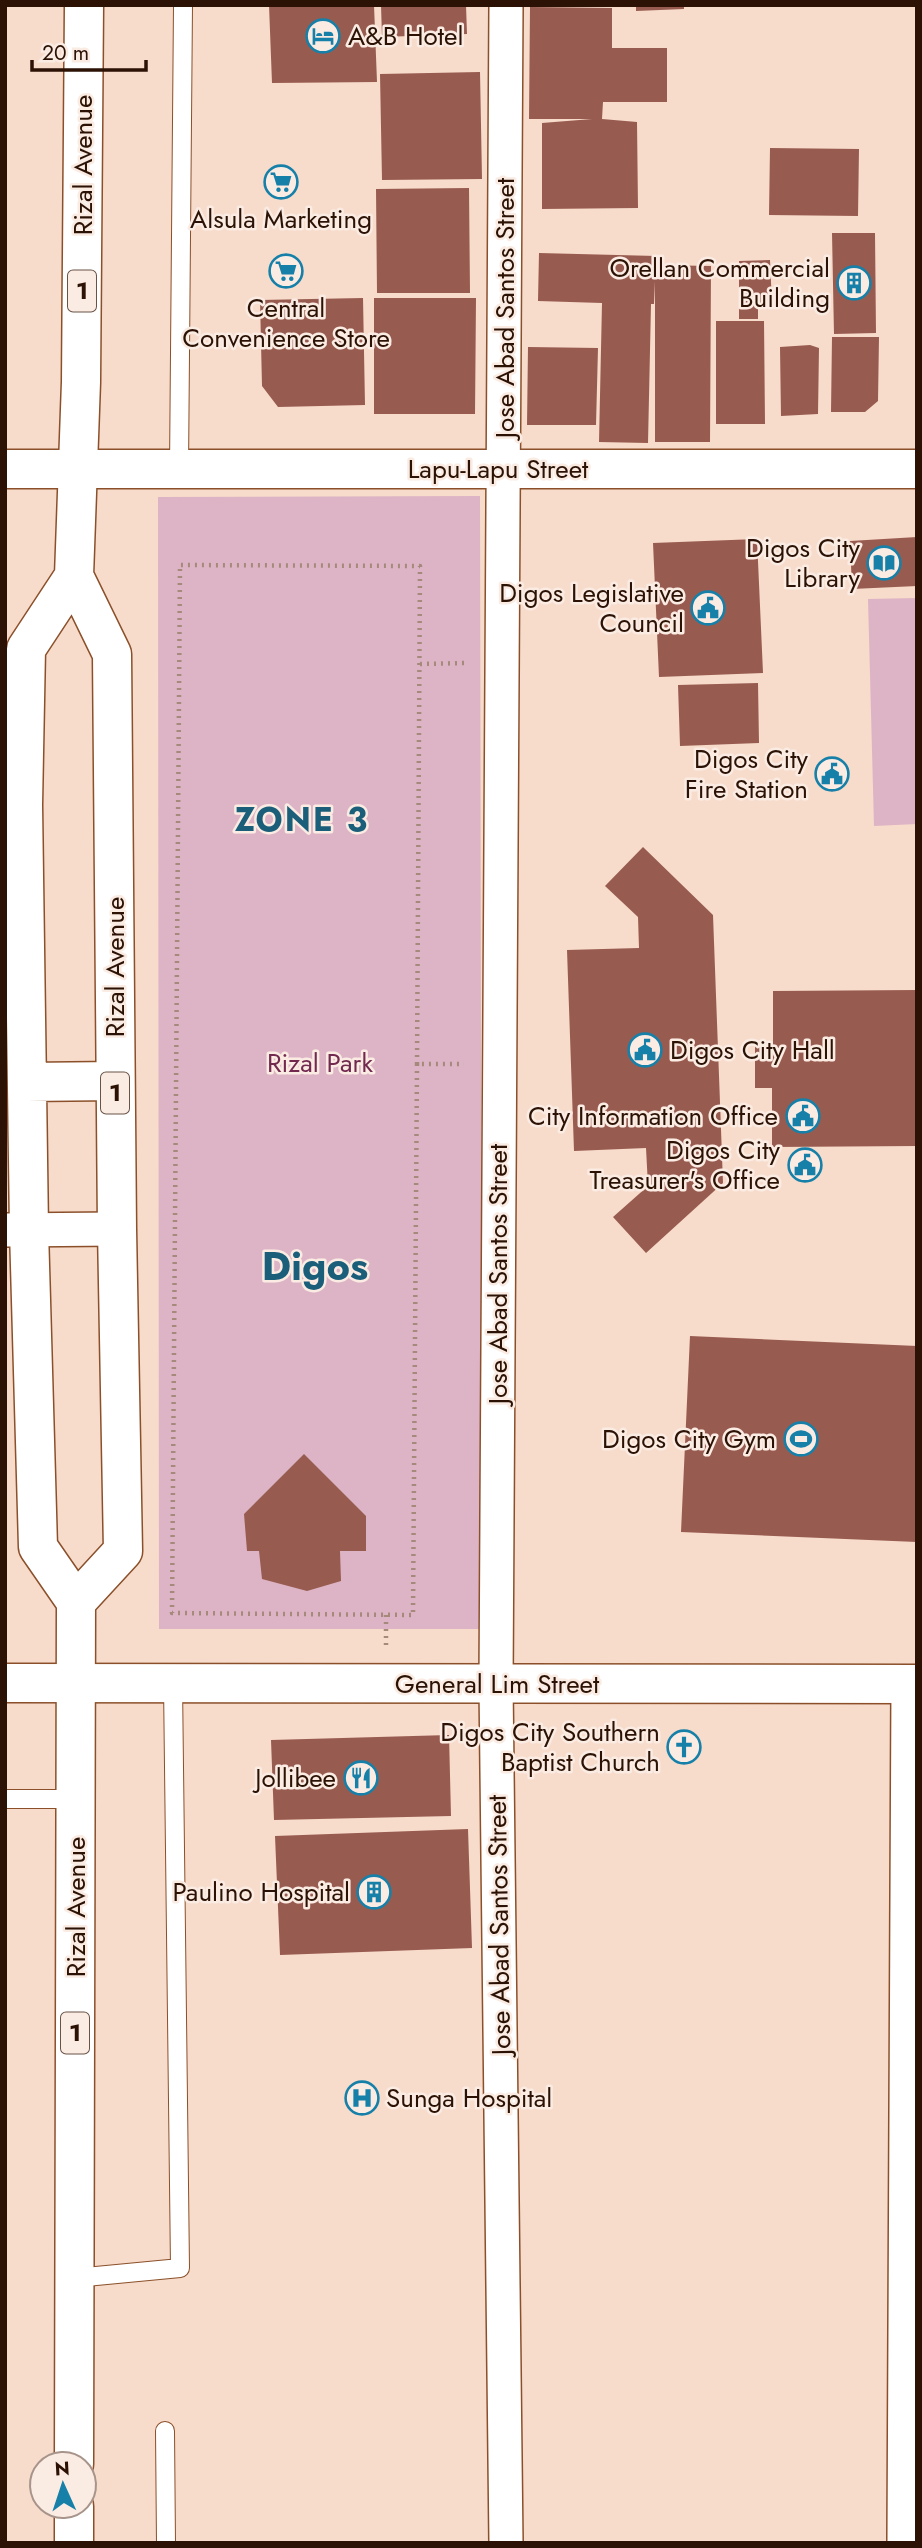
<svg xmlns="http://www.w3.org/2000/svg" width="922" height="2548" viewBox="0 0 922 2548" font-family="Jost,sans-serif">
<style>
.green{fill:#ddb4c5}
.building{fill:#985b50}
.lines{fill:none;stroke-linecap:round;stroke-linejoin:round}
.service-casing{stroke:#8b502a;stroke-width:20}
.minor-casing{stroke:#8b502a;stroke-width:36}
.tertiary-casing{stroke:#8b502a;stroke-width:41}
.primary-casing{stroke:#8b502a;stroke-width:41}
.path{stroke:#a58a7b;stroke-width:4.5;stroke-dasharray:2 5;stroke-linecap:butt}
.service{stroke:#fff;stroke-width:18}
.minor{stroke:#fff;stroke-width:33}
.tertiary{stroke:#fff;stroke-width:38}
.primary{stroke:#fff;stroke-width:38}
.labels{text-anchor:middle;stroke-width:5;stroke-linejoin:round;paint-order:stroke}
.shield{fill:#faebe3;stroke:#695347;stroke-width:2}
.shield-label{font-size:24px;font-weight:bold;fill:#2b1204}
.poi-label{font-size:26px;fill:#2b1204;stroke:#faebe3;text-anchor:end}
.street-label{font-size:26px;fill:#2b1204;stroke:#faebe3}
.park-label{font-size:26px;fill:#72294f;stroke:#faebe3}
.district-label{font-size:33px;font-weight:bold;letter-spacing:2px;fill:#1a5e7a;stroke:#faebe3}
.town-label{font-size:40px;font-weight:bold;fill:#1a5e7a;stroke:#faebe3}
</style>
<rect width="100%" height="100%" fill="#f7dbcb"/>
<path class="green" d="M 480,496 L 482,1629 L 159,1629 L 158,497 Z
M 917,598 L 917,824 L 874,826 L 868,599 Z"/>
<path class="building" d="M 269,5 L 374,5 L 377,82 L 272,83 Z
M 381,5 L 466,5 L 467,34 L 382,37 Z
M 636,5 L 684,5 L 684,9 L 636,11 Z
M 530,7 L 612,8 L 612,48 L 667,48 L 667,102 L 603,102 L 602,119 L 637,122 L 638,208 L 542,209 L 542,123 L 592,119 L 529,119 Z
M 480,72 L 482,179 L 382,180 L 380,74 Z
M 770,148 L 859,149 L 858,216 L 769,215 Z
M 469,188 L 470,293 L 377,293 L 376,189 Z
M 832,233 L 875,233 L 876,333 L 834,334 Z
M 539,253 L 656,256 L 656,265 L 711,266 L 710,442 L 655,442 L 655,281 L 654,304 L 651,304 L 648,443 L 599,442 L 602,303 L 538,301 Z
M 770,260 L 772,304 L 758,305 L 758,319 L 739,319 L 739,261 Z
M 363,298 L 365,405 L 278,407 L 262,386 L 260,300 Z
M 374,298 L 476,298 L 475,414 L 374,414 Z
M 716,321 L 764,321 L 765,424 L 716,424 Z
M 832,337 L 879,337 L 878,401 L 865,412 L 831,412 Z
M 810,345 L 819,348 L 818,414 L 781,416 L 780,347 Z
M 528,347 L 598,348 L 596,425 L 527,425 Z
M 917,537 L 917,586 L 852,589 L 850,541 Z
M 757,539 L 763,673 L 659,677 L 653,543 Z
M 758,683 L 759,743 L 680,746 L 678,685 Z
M 643,847 L 713,915 L 723,1183 L 646,1253 L 613,1217 L 648,1186 L 646,1148 L 574,1151 L 567,950 L 639,948 L 638,917 L 605,886 Z
M 917,990 L 917,1146 L 772,1147 L 772,1088 L 755,1088 L 755,1046 L 773,1046 L 773,991 Z
M 690,1336 L 917,1346 L 917,1542 L 681,1532 Z
M 304,1454 L 366,1516 L 366,1551 L 340,1551 L 341,1581 L 307,1591 L 262,1579 L 259,1551 L 247,1551 L 244,1514 Z
M 449,1735 L 451,1816 L 274,1820 L 271,1740 Z
M 468,1829 L 472,1948 L 280,1955 L 275,1836 Z"/>
<g class="lines">
<defs>
<path id="service" d="M 179,469 L 183,5
M 5,1799 L 76,1799
M 75,2278 L 180,2268 L 173,1683
M 165,2431 L 166,2543"/>
<path id="minor" d="M 5,1230 L 117,1229
M 506,2543 L 496,1684 L 506,5
M 904,2543 L 908,1684"/>
<path id="tertiary" d="M 5,469 L 917,469
M 5,1683 L 917,1684"/>
<path id="primary" d="M 74,576 L 26,649 L 23,805 L 29,1230 L 38,1547 L 76,1602 L 74,2464
M 27,1082 L 115,1081
M 76,1602 L 123,1551 L 117,1229 L 112,654 L 74,576 L 81,382 L 84,5
M 74,2543 L 74,2506"/>
</defs>
<use href="#service" class="service-casing"/>
<use href="#minor" class="minor-casing"/>
<use href="#tertiary" class="tertiary-casing"/>
<use href="#primary" class="primary-casing"/>
<path class="path" d="M 420,664 L 466,663
M 417,1064 L 413,1615 L 172,1613 L 180,565 L 420,566 L 417,1064 L 464,1064
M 386,1645 L 386,1614"/>
<use href="#service" class="service"/>
<use href="#minor" class="minor"/>
<use href="#tertiary" class="tertiary"/>
<use href="#primary" class="primary"/>
</g>
<defs>
<symbol id="hotel-ring" viewBox="-11 -11 22 22"><circle r="9.5" fill="#faebe3" stroke="#1680a9" stroke-width="1.5"/><path d="M-6-4.5h1.5V1H6V5H4.5V3h-9V5H-6ZM-4 0a1.8 1.8 0 1 1 3.6 0ZM.5 0V-2.5h3Q6-2.5 6 0Z" fill="#1680a9"/></symbol>
<symbol id="supermarket-ring" viewBox="-11 -11 22 22"><circle r="9.5" fill="#faebe3" stroke="#1680a9" stroke-width="1.5"/><path d="M-6-5.5h2.5l.6 2H6L4.5 2H-2.5L-4.4-4H-6ZM-1.5 3.2a1.3 1.3 0 1 0 .1 0ZM3 3.2a1.3 1.3 0 1 0 .1 0Z" fill="#1680a9"/></symbol>
<symbol id="building-ring" viewBox="-11 -11 22 22"><circle r="9.5" fill="#faebe3" stroke="#1680a9" stroke-width="1.5"/><path d="M-4-6H4V6H1V3H-1V6H-4ZM-2.5-4.3h1.7v1.8h-1.7ZM.8-4.3h1.7v1.8H.8ZM-2.5-1h1.7V.8h-1.7ZM.8-1h1.7V.8H.8Z" fill="#1680a9"/></symbol>
<symbol id="library-ring" viewBox="-11 -11 22 22"><circle r="9.5" fill="#faebe3" stroke="#1680a9" stroke-width="1.5"/><path d="M-6-4Q-3-5.5-.7-3.5V5Q-3 3-6 4ZM6-4Q3-5.5 .7-3.5V5Q3 3 6 4Z" fill="#1680a9"/></symbol>
<symbol id="civic-ring" viewBox="-11 -11 22 22"><circle r="9.5" fill="#faebe3" stroke="#1680a9" stroke-width="1.5"/><path d="M-.6-6.5H3V-4.5H.6V-3L4-1V1h2V6H-6V1h2V-1L-.6-3ZM-1.2 2.5V6h2.4V2.5Z" fill="#1680a9"/></symbol>
<symbol id="stadium-ring" viewBox="-11 -11 22 22"><circle r="9.5" fill="#faebe3" stroke="#1680a9" stroke-width="1.5"/><path d="M0-5a6.5 5 0 1 0 0 10a6.5 5 0 1 0 0-10ZM-3.5-1.8h7v3.6h-7Z" fill="#1680a9"/></symbol>
<symbol id="church-ring" viewBox="-11 -11 22 22"><circle r="9.5" fill="#faebe3" stroke="#1680a9" stroke-width="1.5"/><path d="M-1.2-6h2.4v3.5h3.3v2.4h-3.3V6h-2.4V-.1h-3.3v-2.4h3.3Z" fill="#1680a9"/></symbol>
<symbol id="restaurant-ring" viewBox="-11 -11 22 22"><circle r="9.5" fill="#faebe3" stroke="#1680a9" stroke-width="1.5"/><path d="M-5-6h1v4h1v-4h1v4h1v-4h1v5L-1.5 .5V6h-2V.5L-5-1ZM5-6V6H3V1.5H1.5Q1.5-4 5-6Z" fill="#1680a9"/></symbol>
<symbol id="hospital-ring" viewBox="-11 -11 22 22"><circle r="9.5" fill="#faebe3" stroke="#1680a9" stroke-width="1.5"/><path d="M-5-5h3v3.5h4V-5h3V5h-3V1.5h-4V5h-3Z" fill="#1680a9"/></symbol>
</defs>
<g fill-rule="evenodd">
<use href="#hotel-ring" x="304" y="17" width="38" height="38"/>
<use href="#supermarket-ring" x="262" y="163" width="38" height="38"/>
<use href="#supermarket-ring" x="267" y="252" width="38" height="38"/>
<use href="#building-ring" x="835" y="264" width="38" height="38"/>
<use href="#library-ring" x="865" y="544" width="38" height="38"/>
<use href="#civic-ring" x="689" y="589" width="38" height="38"/>
<use href="#civic-ring" x="813" y="755" width="38" height="38"/>
<use href="#civic-ring" x="626" y="1031" width="38" height="38"/>
<use href="#civic-ring" x="784" y="1097" width="38" height="38"/>
<use href="#civic-ring" x="786" y="1146" width="38" height="38"/>
<use href="#stadium-ring" x="782" y="1420" width="38" height="38"/>
<use href="#church-ring" x="665" y="1728" width="38" height="38"/>
<use href="#restaurant-ring" x="342" y="1759" width="38" height="38"/>
<use href="#building-ring" x="355" y="1873" width="38" height="38"/>
<use href="#hospital-ring" x="343" y="2079" width="38" height="38"/>
</g>
<g class="labels">
<g class="shield">
<rect x="68" y="270.5" width="28" height="41" rx="5"/>
<rect x="101" y="1072.5" width="28" height="41" rx="5"/>
<rect x="61" y="2012.5" width="28" height="41" rx="5"/>
</g>
<g class="shield-label">
<text x="82" y="299">1</text>
<text x="115" y="1101">1</text>
<text x="75" y="2041">1</text>
</g>
<g class="poi-label">
<text x="348" y="45" text-anchor="start">A&amp;B Hotel</text>
<text x="281" y="228" text-anchor="middle">Alsula Marketing</text>
<text x="830" y="277">Orellan Commercial<tspan x="830" dy="30">Building</tspan></text>
<text x="286" y="317" text-anchor="middle">Central<tspan x="286" dy="30">Convenience Store</tspan></text>
<text x="860" y="557">Digos City<tspan x="860" dy="30">Library</tspan></text>
<text x="684" y="602">Digos Legislative<tspan x="684" dy="30">Council</tspan></text>
<text x="808" y="768">Digos City<tspan x="808" dy="30">Fire Station</tspan></text>
<text x="670" y="1059" text-anchor="start">Digos City Hall</text>
<text x="778" y="1125">City Information Office</text>
<text x="780" y="1159">Digos City<tspan x="780" dy="30">Treasurer's Office</tspan></text>
<text x="776" y="1448">Digos City Gym</text>
<text x="660" y="1741">Digos City Southern<tspan x="660" dy="30">Baptist Church</tspan></text>
<text x="336" y="1787">Jollibee</text>
<text x="350" y="1901">Paulino Hospital</text>
<text x="386" y="2107" text-anchor="start">Sunga Hospital</text>
</g>
<g class="street-label">
<text transform="translate(83 165) rotate(-90)" y="9">Rizal Avenue</text>
<text transform="translate(505 308) rotate(-90)" y="9">Jose Abad Santos Street</text>
<text x="498" y="478">Lapu-Lapu Street</text>
<text transform="translate(115 967) rotate(-90)" y="9">Rizal Avenue</text>
<text transform="translate(498 1274) rotate(-90)" y="9">Jose Abad Santos Street</text>
<text x="497" y="1693">General Lim Street</text>
<text transform="translate(76 1907) rotate(-90)" y="9">Rizal Avenue</text>
<text transform="translate(499 1925) rotate(-91)" y="9">Jose Abad Santos Street</text>
</g>
<g class="park-label">
<text x="320" y="1072">Rizal Park</text>
</g>
<g class="district-label">
<text x="302" y="831">ZONE 3</text>
</g>
<g class="town-label">
<text x="315" y="1280">Digos</text>
</g>
</g>
<rect width="922" height="2548" fill="none" stroke="#2b1204" stroke-width="14"/>
<g transform="translate(63 2485) rotate(357)"><circle r="33" fill="#faebe3" stroke="#a7948a" stroke-width="2"/>
<path d="M0-5L12 26L0 18L-12 26Z" fill="#1680a9"/>
<text y="-10" font-size="19" font-weight="bold" text-anchor="middle" fill="#2b1204">N</text>
</g>
<path d="M32 60v10h114v-10" fill="none" stroke="#2b1204" stroke-width="3.5"/>
<text x="42" y="60" font-size="21" fill="#2b1204" stroke="#faebe3" stroke-width="5" paint-order="stroke">20 m</text>
</svg>
